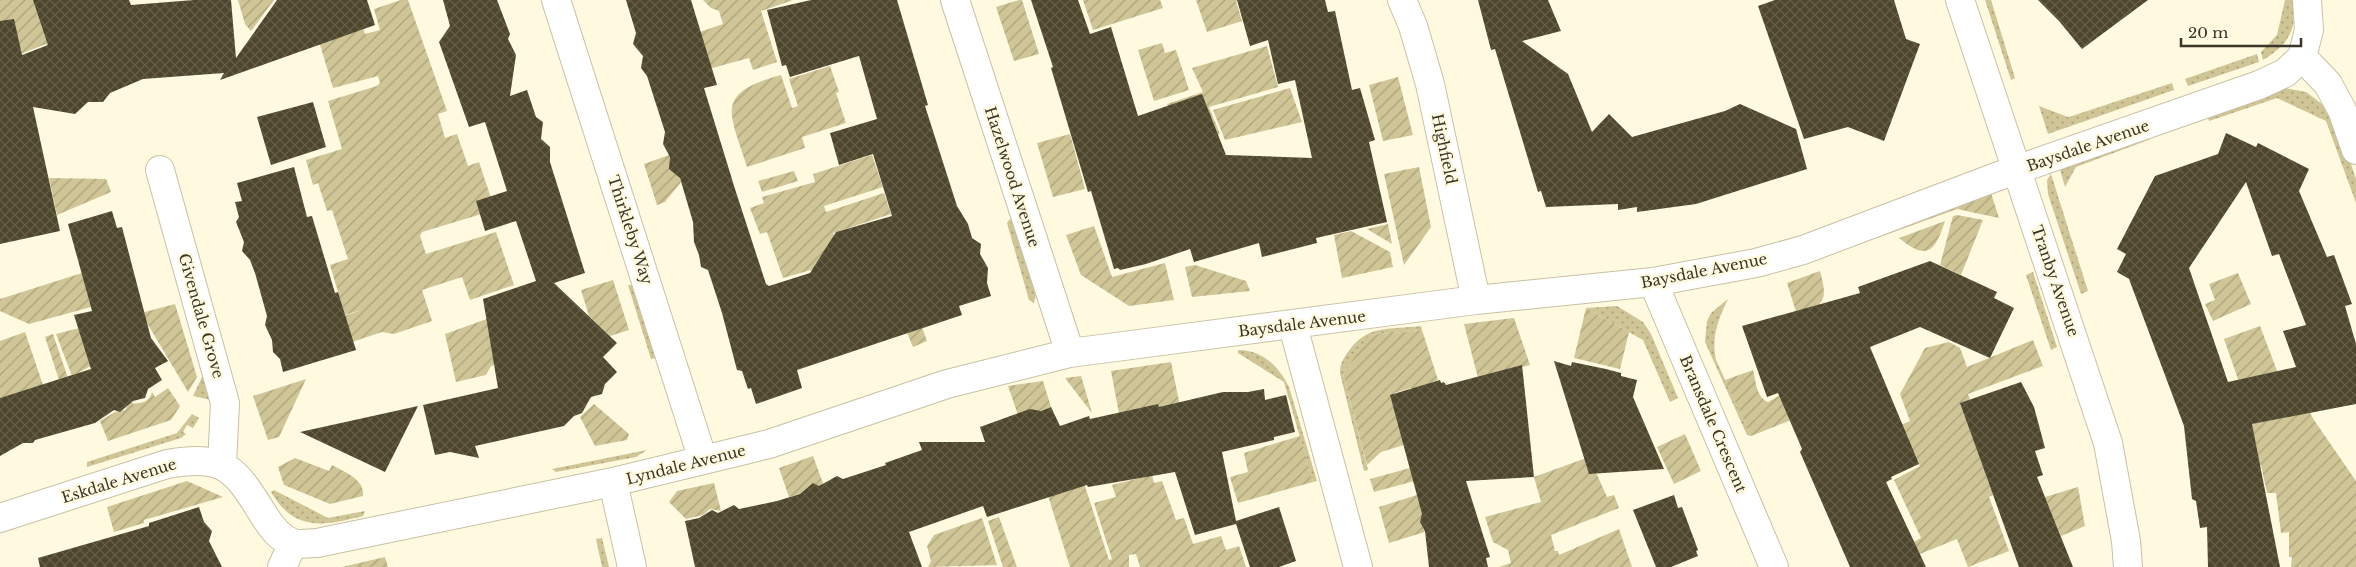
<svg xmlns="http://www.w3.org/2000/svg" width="2356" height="567" viewBox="0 0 2356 567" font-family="'Libre Baskerville',serif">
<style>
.grass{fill:url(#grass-dots)}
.garden{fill:url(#garden-furrows)}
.building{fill:url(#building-cross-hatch);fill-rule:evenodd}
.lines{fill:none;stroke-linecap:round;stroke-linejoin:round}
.minor-casing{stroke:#c9c1a4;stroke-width:30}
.minor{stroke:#fff;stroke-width:28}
.labels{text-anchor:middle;stroke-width:5;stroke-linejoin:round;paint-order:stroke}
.street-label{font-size:15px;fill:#383529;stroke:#fff9e0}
</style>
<defs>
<pattern id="grass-dots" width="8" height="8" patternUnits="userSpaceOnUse" patternTransform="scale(1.25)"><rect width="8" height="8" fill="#d0c597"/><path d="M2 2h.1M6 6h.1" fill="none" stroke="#aaa17b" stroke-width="1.8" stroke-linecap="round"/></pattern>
<pattern id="garden-furrows" width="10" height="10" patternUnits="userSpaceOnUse" patternTransform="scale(1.25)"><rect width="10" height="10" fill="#d0c597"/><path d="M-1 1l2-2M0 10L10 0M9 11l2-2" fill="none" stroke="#aaa17b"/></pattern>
<pattern id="building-cross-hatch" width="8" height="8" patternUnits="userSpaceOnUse" patternTransform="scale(1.25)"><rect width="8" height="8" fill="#4d462c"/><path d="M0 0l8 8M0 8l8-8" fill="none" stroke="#655f49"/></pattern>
</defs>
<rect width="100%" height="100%" fill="#fff9e0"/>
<path class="grass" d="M 1985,0 L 1991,0 L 2015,78 L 2011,80 Z
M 2285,0 L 2293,0 C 2298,29 2288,45 2263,60 L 2261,52 L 2277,35 Z
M 2257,54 L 2259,62 L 2188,86 L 2185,79 Z
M 2172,83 L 2174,90 L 2048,134 L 2039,106 L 2068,117 L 2072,116 Z
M 2284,88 L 2306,92 L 2334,113 L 2356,179 L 2356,203 L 2326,121 L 2277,98 L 2209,121 L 2207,114 Z
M 2149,135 L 2151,139 L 2076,167 L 2065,187 L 2059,166 Z
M 2051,174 L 2088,291 L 2081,294 L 2048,194 L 2047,180 Z
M 1010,219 L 1016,223 L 1036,295 L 1034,303 L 1029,300 L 1007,223 Z
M 2033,272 L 2057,347 L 2051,350 L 2026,275 Z
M 628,285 L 633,285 L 656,358 L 651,359 Z
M 1728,299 C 1718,320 1711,337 1716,360 L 1751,436 L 1747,435 L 1705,342 L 1707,321 L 1711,313 Z
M 1617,306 L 1643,322 L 1651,334 L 1678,398 L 1670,402 L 1643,340 L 1586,308 Z
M 1421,326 L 1422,330 L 1370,335 L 1343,374 L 1368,470 L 1364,471 L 1340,373 C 1340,364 1343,359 1348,352 C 1367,324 1390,330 1421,326 Z
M 1238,350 C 1262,350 1279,366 1289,387 L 1317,481 L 1313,482 L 1284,382 L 1238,353 Z
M 204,373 L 211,400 L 193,396 Z
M 192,414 L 199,418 L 193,428 L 187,425 L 183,432 L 186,434 L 181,438 L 87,467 L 87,462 L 177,433 Z
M 647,450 L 636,457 L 556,472 L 552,469 Z
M 274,490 L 328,518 L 365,511 L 363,516 C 325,526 294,532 271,492 Z
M 602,538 L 609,567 L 602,567 L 596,539 Z"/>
<path class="garden" d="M 0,0 L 51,0 L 53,60 L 46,44 L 0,62 Z
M 238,0 L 274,0 L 251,31 L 245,24 Z
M 354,0 L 365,34 L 380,30 L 374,9 L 401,0 L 408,0 L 447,111 L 438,114 L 445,138 L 457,134 L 468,166 L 479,162 L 495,210 L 422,232 L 420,236 L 426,254 L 496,232 L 514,285 L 470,300 L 462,277 L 422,290 L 432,321 L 394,334 L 382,332 L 343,345 L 334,320 L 361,310 L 345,315 L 330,265 L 348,259 L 332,210 L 327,211 L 318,183 L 313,185 L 306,160 L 342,149 L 328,101 L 377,86 L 380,83 L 378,76 L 333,88 L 318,38 Z
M 703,0 L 793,0 L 761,11 L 777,62 L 753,70 L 749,58 L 705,70 L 694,34 L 723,24 L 719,11 L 711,8 Z
M 1019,0 L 1022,0 L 1039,54 L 1014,61 L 996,7 Z
M 1083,0 L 1160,0 L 1163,8 L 1093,30 Z
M 1196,0 L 1237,0 L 1236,1 L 1242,21 L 1207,32 Z
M 1162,43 L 1165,53 L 1176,50 L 1189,90 L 1154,101 L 1138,50 Z
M 1267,46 L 1278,87 L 1209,107 L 1220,134 L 1182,147 L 1167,104 L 1203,92 L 1192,68 Z
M 830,66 L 839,92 L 836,93 L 846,123 L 802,137 L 805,148 L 747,167 C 730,112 713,94 781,75 L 792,108 L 798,106 L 789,79 Z
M 1398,77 L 1413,135 L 1383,141 L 1369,85 Z
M 1290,88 L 1302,122 L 1225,140 L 1213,110 Z
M 1070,134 L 1085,189 L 1053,197 L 1037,143 Z
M 672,154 L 670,168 L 674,173 L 678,173 L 681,182 L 665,202 L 657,205 L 644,164 Z
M 872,155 L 883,187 L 824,206 L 826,212 L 884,193 L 891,214 L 833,233 L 842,261 L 783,278 L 767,232 L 760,234 L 750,208 L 764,203 L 762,197 L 815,182 L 813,174 Z
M 1419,167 L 1431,227 L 1404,265 L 1384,174 Z
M 794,171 L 798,181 L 762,192 L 758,181 Z
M 49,178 L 106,179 L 111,192 L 57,215 Z
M 1991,193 L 1999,218 L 1957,209 L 1877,238 L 1877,231 Z
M 1957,215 L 1983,220 L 1961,275 L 1940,265 L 1953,216 Z
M 1945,221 C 1935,252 1927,261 1899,238 Z
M 1388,224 L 1392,244 L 1367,229 Z
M 1094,226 L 1112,277 L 1165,263 L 1174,300 L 1129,306 L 1081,275 L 1066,235 Z
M 1351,231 L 1390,252 L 1393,267 L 1342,278 L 1334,235 Z
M 1195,265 L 1246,281 L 1250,291 L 1192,297 L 1185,267 Z
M 1820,271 C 1828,301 1825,303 1798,318 L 1787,283 Z
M 82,273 L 91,307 L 29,324 L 0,311 L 0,299 Z
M 2238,273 L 2251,304 L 2213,321 L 2205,304 L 2215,300 L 2209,284 Z
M 613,280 L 629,330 L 610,336 L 589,316 L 581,290 Z
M 175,304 L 197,377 L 188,392 L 141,313 Z
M 1586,308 L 1629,332 L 1620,369 L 1574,358 Z
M 495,316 L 505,362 L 491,366 L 486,375 L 456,382 L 445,334 Z
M 1514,318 L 1530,365 L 1478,378 L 1464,324 Z
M 920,322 L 927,341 L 913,347 L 905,328 Z
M 87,326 L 104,359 L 72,376 L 56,334 Z
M 2260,326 L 2284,389 L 2294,385 L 2314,420 L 2356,481 L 2356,567 L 2291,567 L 2292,557 L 2289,557 L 2289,532 L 2281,533 L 2276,493 L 2267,493 L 2261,465 L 2254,465 L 2246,402 L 2224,339 Z
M 1422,330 L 1438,380 L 1412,390 L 1411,388 L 1394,393 L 1404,445 L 1381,452 L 1367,465 L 1343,374 L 1369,335 Z
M 25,332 L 43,385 L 0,398 L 0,341 Z
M 53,334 L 68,378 L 59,380 L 45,337 Z
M 2033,340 L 2043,366 L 1968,394 L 1981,429 L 1971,433 L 1993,495 L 1989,497 L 2009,551 L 1968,567 L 1957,539 L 1915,556 L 1904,547 L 1921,538 L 1894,480 L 1920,466 L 1898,426 L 1910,421 L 1900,394 L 1925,348 L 1949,342 L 1960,348 L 1967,367 Z
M 1171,362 L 1180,406 L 1160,410 L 1158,404 L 1120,419 L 1111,371 Z
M 1753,370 C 1756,381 1756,397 1768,402 L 1782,394 L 1806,414 L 1751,436 L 1725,380 Z
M 1081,376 L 1092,413 L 1065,378 Z
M 306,379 L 279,437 L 268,440 L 253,396 Z
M 1043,381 L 1051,407 L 1037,412 L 1027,410 L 1019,418 L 1008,386 Z
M 168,388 L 180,406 L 171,420 L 108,441 L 100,421 L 115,412 L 125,410 L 131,401 L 133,404 C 141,403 150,402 152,392 L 155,397 Z
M 594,404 L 629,434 L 627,440 L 595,446 L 580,417 Z
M 1685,434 L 1701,471 L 1674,484 L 1657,447 Z
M 1300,436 L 1313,482 L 1238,503 L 1230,477 L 1248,472 L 1244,453 Z
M 813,456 L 824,486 L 819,487 L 814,484 L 807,488 L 806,492 L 789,497 L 779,468 Z
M 1589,457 L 1607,497 L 1614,495 L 1619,508 L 1551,535 L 1555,551 L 1558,551 L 1559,555 L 1619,529 L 1632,567 L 1499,567 L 1511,563 L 1508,550 L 1493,542 L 1485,517 L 1541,502 L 1534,477 Z
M 295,458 L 329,471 L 332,465 C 344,472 365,479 363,496 L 330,504 L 284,485 L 278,467 Z
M 1439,460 L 1455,470 L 1374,492 L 1370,479 Z
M 1152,475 L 1154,483 L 1162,481 L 1176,520 L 1184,518 L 1193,544 L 1221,536 L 1226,550 L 1239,546 L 1246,567 L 1140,567 L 1136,554 L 1129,555 L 1129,567 L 1070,567 L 1046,489 L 1082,477 L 1109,560 L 1112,559 L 1094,503 L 1116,497 L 1112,485 Z
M 187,481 L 223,497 L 144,520 L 144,523 L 114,532 L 107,507 Z
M 714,483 L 721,511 L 710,509 L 703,515 L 686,519 L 669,502 L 677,491 Z
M 2078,487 L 2085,526 L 2061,536 L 2045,497 Z
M 1417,495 L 1423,515 L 1421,524 L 1428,531 L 1389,543 L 1379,507 Z
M 999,517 L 1017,567 L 1003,567 L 988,521 Z
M 982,518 L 997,565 L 928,567 L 931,561 L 927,546 L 934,535 Z
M 385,557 L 388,567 L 342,567 Z"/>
<path class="building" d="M 33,0 L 129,0 L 131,5 L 194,0 L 231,0 L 236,58 L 277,0 L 367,0 L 375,25 L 220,80 L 224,73 L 143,79 L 110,93 L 103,102 L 88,102 L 75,114 L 33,107 L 60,231 L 0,244 L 0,21 L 14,19 L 22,55 L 48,45 Z
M 443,0 L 497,0 L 510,34 L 508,39 L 516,55 L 510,96 L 527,90 L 536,117 L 543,122 L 541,139 L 550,147 L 550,162 L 585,273 L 554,283 L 617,343 L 603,357 L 617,372 L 605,384 L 602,394 L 591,397 L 582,413 L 574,416 L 564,426 L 475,446 L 479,458 L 450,452 L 435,455 L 423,405 L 498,388 L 483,299 L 536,281 L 516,221 L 485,231 L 476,201 L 507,191 L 485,122 L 469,127 L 439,42 L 450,26 Z
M 626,0 L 691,0 L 717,85 L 704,88 L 735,189 L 766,284 L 769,286 L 810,273 L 836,232 L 892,216 L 873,154 L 839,165 L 830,133 L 877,119 L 859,56 L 790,77 L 786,65 L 782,66 L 767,10 L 811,0 L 897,0 L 928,105 L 925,106 L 957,206 L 968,224 L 972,238 L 981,244 L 980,254 L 988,268 L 987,283 L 991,296 L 959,306 L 962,315 L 797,370 L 802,388 L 756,404 L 751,388 L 748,389 L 742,371 L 737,370 L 722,313 L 708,270 L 701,267 L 699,255 L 694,242 L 693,222 L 680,178 L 669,169 L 670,157 L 663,144 L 665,132 L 647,76 L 641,68 L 643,56 L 633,44 L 636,33 Z
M 1031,0 L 1078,0 L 1090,34 L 1111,27 L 1138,116 L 1202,94 L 1226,155 L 1312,158 L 1295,80 L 1278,84 L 1268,40 L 1250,46 L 1237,0 L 1325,0 L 1328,12 L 1335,11 L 1352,90 L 1360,88 L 1375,140 L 1369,142 L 1387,222 L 1316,238 L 1317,243 L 1262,257 L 1259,243 L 1194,262 L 1190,249 L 1146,264 L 1120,270 L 1118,268 L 1114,269 L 1091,191 L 1088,192 L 1051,68 L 1053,67 Z
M 1478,0 L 1548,0 L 1561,31 L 1522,41 L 1568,74 L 1592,132 L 1609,114 L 1632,137 L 1725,111 L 1740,104 L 1796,129 L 1807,169 L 1696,204 L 1637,212 L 1637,207 L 1618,210 L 1618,204 L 1546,207 L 1541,191 L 1538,192 L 1495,49 L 1491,50 Z
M 1775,0 L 1894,0 L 1906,39 L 1920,44 L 1884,141 L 1848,127 L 1804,139 L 1758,6 Z
M 2038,0 L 2148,0 L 2082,49 L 2059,21 Z
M 313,102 L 326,147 L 271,165 L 257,117 Z
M 2226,133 L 2256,147 L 2258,143 L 2309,169 L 2299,191 L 2327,257 L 2334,255 L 2352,304 L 2345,306 L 2356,344 L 2356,404 L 2252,424 L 2280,567 L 2208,567 L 2207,527 L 2200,528 L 2196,501 L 2192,499 L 2184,426 L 2129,279 L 2117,272 L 2126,254 L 2117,249 L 2155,176 L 2218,154 ZM 2246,182 L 2272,256 L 2279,254 L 2306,325 L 2283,331 L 2296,367 L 2228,382 L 2189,268 Z
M 294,167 L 307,217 L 312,216 L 335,293 L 338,292 L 356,350 L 283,372 L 280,359 L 273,352 L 272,340 L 265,325 L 267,316 L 255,273 L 250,260 L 242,251 L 244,242 L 236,222 L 239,217 L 235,202 L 242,201 L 237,183 Z
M 112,211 L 117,228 L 122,227 L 151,338 L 168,361 L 155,368 L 162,380 L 148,389 L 145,398 L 133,401 L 120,412 L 114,410 L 95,423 L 35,440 L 33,443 L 23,443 L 0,456 L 0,398 L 91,369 L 74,315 L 92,311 L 68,224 Z
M 1930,261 L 1997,292 L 1994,298 L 2014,308 L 1990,358 L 1920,327 L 1870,347 L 1919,464 L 1891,477 L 1892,479 L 1886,482 L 1926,567 L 1850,567 L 1800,452 L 1802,449 L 1778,393 L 1767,397 L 1742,326 L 1860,293 L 1858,287 Z
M 1554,361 L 1571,366 L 1572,362 L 1606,369 L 1621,373 L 1621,376 L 1637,380 L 1633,397 L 1664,469 L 1589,474 Z
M 1522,365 L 1534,477 L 1466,481 L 1490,557 L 1486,558 L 1488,567 L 1429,567 L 1425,531 L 1420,522 L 1422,514 L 1390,395 L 1440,380 L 1441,383 L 1444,382 L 1446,385 Z
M 2021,382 L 2034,407 L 2045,448 L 2035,451 L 2043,475 L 2037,477 L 2073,567 L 2019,567 L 1960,403 Z
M 1264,389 L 1265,400 L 1286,395 L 1295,432 L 1274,437 L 1274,440 L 1222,452 L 1236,521 L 1279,507 L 1296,561 L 1279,567 L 1250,567 L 1236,524 L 1195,535 L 1175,472 L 1088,487 L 1087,485 L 987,517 L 983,506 L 909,532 L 922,567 L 695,567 L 685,521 L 699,518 L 712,510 L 718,513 L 734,505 L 739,509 L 777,501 L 800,494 L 813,483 L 819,486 L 837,476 L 843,479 L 886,465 L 885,463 L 922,450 L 919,442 L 985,442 L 980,427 L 1030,409 L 1041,411 L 1051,407 L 1060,426 L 1089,416 L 1090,419 L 1158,404 L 1159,407 L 1223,392 L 1248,392 Z
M 418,406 L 385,472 L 300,432 Z
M 1674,495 L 1678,508 L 1682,507 L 1698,550 L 1696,551 L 1698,556 L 1671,567 L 1656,567 L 1633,510 Z
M 199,507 L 204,522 L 212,531 L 209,541 L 222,567 L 40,567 L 38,558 L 149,526 L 149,523 Z"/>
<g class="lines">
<defs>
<path id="minor" d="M 556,0 L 703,460
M 955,0 L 1070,353
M 1402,0 L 1413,26 L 1430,84 L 1476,300
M 1960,0 L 2108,443 L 2126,541 L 2128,567
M 2302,57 L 2328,84 L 2342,110 L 2356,150
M 2302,57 L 2309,30 L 2307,0
M 160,170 L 225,403 L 222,465
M 1653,282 L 1774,567
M 1293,326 L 1358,567
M 613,482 L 632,567
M 0,518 L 167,464 C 227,454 235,469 265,517 C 272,528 280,539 293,543 C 300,545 310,543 317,543 L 613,482 L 769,444 L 947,384 L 1070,353 L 1476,300 L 1653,282 L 1756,263 L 1803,250 L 1996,177 L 2259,85 L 2285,73 L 2302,57
M 282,567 L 293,543"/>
</defs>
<use href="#minor" class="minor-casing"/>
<use href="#minor" class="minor"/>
</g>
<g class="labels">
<g class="street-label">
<text transform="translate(2088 146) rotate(-19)" y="5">Baysdale Avenue</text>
<text transform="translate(1444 149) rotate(78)" y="5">Highfield</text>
<text transform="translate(1012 177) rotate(72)" y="5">Hazelwood Avenue</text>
<text transform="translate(630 230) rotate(72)" y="5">Thirkleby Way</text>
<text transform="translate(1704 271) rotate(-11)" y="5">Baysdale Avenue</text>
<text transform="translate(2055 281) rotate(71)" y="5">Tranby Avenue</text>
<text transform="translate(201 316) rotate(74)" y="5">Givendale Grove</text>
<text transform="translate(1302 324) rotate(-7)" y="5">Baysdale Avenue</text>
<text transform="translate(1713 424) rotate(67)" y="5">Bransdale Crescent</text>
<text transform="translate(686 465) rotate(-14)" y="5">Lyndale Avenue</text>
<text transform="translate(119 481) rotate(-17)" y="5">Eskdale Avenue</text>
</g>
</g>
<path d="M2181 38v8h120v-8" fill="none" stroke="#383529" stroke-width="2.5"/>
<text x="2188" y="38" font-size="15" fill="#383529" stroke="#fff9e0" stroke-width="4" paint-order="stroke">20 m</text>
</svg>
